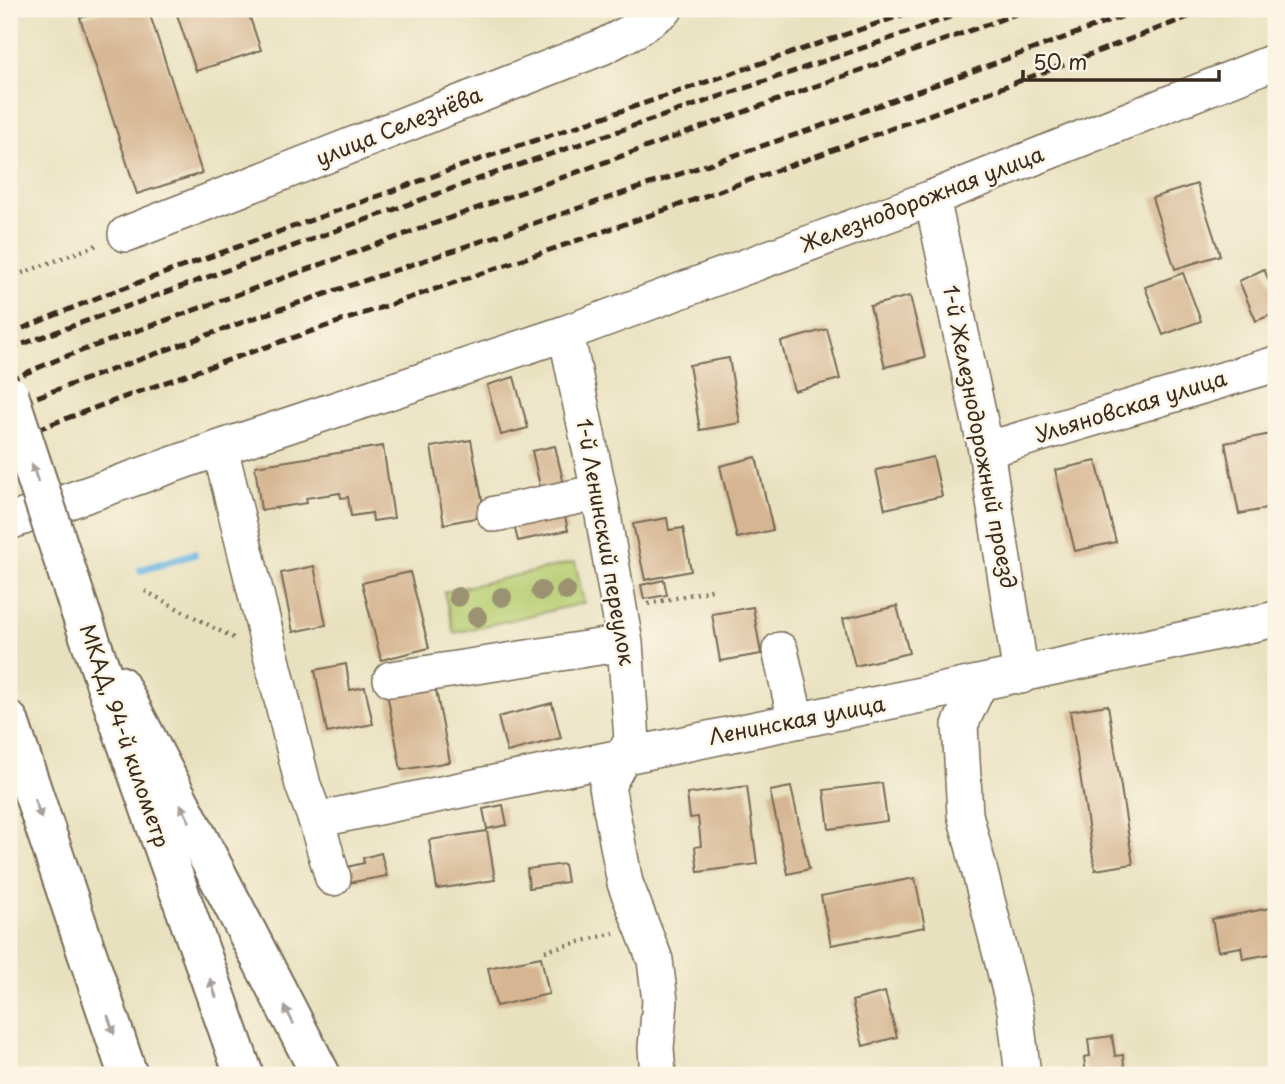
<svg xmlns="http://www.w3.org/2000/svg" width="1285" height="1084" viewBox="0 0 1285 1084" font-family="'Playpen Sans',sans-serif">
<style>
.green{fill:#b6cc70;stroke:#787b47;stroke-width:2}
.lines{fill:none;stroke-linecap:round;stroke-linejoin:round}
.stream{stroke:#67b5e1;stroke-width:8}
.building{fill:#d5b592}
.minor-casing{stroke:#786a56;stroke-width:38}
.major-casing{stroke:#786a56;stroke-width:42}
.highway-casing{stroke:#786a56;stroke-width:42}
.path{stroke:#786a56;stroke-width:4.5;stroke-dasharray:2 5;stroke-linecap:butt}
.minor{stroke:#fff;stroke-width:35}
.major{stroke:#fff;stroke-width:38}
.highway{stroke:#fff;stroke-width:38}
.rail{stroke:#3b2a1e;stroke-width:5;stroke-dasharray:10 5;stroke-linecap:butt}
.highway-bridge-casing{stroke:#786a56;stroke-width:42;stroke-linecap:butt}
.highway-bridge{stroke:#fff;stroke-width:38}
.tree{fill:#9a9271}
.oneway{fill:#a79f9a}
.labels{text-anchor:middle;stroke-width:5;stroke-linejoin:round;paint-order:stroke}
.street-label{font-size:21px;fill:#3b2a1e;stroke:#fcf5e5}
</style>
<rect width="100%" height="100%" fill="#fcf5e5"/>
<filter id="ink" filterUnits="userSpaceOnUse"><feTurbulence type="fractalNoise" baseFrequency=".0143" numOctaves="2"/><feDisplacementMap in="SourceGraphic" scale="14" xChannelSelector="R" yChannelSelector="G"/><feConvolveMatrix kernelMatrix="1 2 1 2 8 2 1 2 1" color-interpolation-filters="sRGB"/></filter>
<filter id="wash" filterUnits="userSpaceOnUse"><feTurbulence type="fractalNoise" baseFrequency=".00686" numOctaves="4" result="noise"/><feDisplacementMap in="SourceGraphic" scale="28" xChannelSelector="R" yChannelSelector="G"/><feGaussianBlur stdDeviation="1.57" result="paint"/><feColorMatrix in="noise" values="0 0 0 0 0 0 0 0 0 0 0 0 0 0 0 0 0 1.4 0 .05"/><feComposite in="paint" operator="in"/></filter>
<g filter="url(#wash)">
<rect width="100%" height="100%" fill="#e8e1bf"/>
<path class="green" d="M 575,562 L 584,603 L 454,633 L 444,592 Z"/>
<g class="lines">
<path class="stream" d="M 141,570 L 194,554"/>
</g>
<g id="blocks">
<path class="building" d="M 110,9 L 148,9 L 202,173 L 137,194 L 80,18 Z
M 175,9 L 247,9 L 261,50 L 196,71 Z
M 1197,184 L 1220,255 L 1175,269 L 1152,198 Z
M 1264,269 L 1276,297 L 1276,313 L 1256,321 L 1239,281 Z
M 1183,273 L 1201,321 L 1163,335 L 1145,287 Z
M 910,296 L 925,357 L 885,367 L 870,306 Z
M 827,329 L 840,379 L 794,391 L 781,342 Z
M 729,358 L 740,423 L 700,430 L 689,365 Z
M 514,377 L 528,428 L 501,435 L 487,385 Z
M 1276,433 L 1276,507 L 1239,514 L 1225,443 Z
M 471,440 L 485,516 L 444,524 L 431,447 Z
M 383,446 L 394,518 L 373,521 L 372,513 L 351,516 L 348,497 L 341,498 L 340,493 L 306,498 L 307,503 L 261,510 L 255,466 Z
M 555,446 L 564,485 L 541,490 L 532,451 Z
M 756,457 L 773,530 L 737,538 L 720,466 Z
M 933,457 L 942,496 L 885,509 L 876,470 Z
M 1096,461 L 1116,542 L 1075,551 L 1055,470 Z
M 564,512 L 568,530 L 518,541 L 514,525 Z
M 667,518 L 669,530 L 683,528 L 691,571 L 645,580 L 633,524 Z
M 314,566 L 326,625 L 293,632 L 281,573 Z
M 410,572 L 429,648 L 381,660 L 362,583 Z
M 664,580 L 667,595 L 644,599 L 641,585 Z
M 897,606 L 909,653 L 855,666 L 843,619 Z
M 753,607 L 761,654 L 720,661 L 712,614 Z
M 346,664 L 350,690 L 365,687 L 373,724 L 327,733 L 315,670 Z
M 435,685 L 450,762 L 401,770 L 387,693 Z
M 552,703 L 561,738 L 507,752 L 498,717 Z
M 1108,705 L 1133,864 L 1095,870 L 1070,711 Z
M 882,783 L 887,821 L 829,829 L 824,790 Z
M 747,786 L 757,864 L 698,872 L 695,847 L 701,846 L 698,817 L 690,818 L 687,794 Z
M 791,787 L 809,869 L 788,874 L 770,791 Z
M 503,805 L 507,825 L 487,829 L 483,809 Z
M 487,831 L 495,880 L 437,889 L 429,840 Z
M 381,853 L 387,876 L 347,883 L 343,868 L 364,863 L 363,858 Z
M 564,864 L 567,882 L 529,888 L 527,869 Z
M 915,878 L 925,927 L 831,945 L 821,896 Z
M 1271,908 L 1276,937 L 1276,953 L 1243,959 L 1241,947 L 1218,951 L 1212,919 Z
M 541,957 L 549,994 L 496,1006 L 488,968 Z
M 885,992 L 897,1037 L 863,1046 L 852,1001 Z
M 1112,1036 L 1115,1056 L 1123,1055 L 1125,1075 L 1086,1075 L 1084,1057 L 1090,1056 L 1088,1039 Z"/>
</g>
</g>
<g filter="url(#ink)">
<use href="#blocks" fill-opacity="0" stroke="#786a56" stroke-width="2"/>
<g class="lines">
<defs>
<path id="minor" d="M 932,198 L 986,450 L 1021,676
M 126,234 L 602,47 L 635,30 L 665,9
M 566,333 L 599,492 L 625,643 L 632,740 L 607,786 L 625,883 L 655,960 L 660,1001 L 656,1048 L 658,1075
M 220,448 L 303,785 L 316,820 L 333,878
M 986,450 L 1276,364
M 495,514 L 599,492
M 9,522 L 220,448 L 566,333 L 932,198 L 1276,61
M 780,650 L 796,721
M 391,679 L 625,643
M 979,684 L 960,725 L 965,814 L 1015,1010 L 1023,1075
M 316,820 C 636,753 957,690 1276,619"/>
<path id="major" d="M 119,685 L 321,1075"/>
<path id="highway" d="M 79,608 L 244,1075
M 9,721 L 128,1075"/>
</defs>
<use href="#minor" class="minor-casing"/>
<use href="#major" class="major-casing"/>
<use href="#highway" class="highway-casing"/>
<path class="path" d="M 9,278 L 100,244
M 145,591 L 237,640
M 648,604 L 716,589
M 545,951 L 614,933"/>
<use href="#minor" class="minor"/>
<use href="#major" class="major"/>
<use href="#highway" class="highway"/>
<path class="rail" d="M 9,334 L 104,295 L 478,160 L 920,9
M 9,349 L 495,173 L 889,39 L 972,9
M 9,380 L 64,357 L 1030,9
M 9,407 L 260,316 L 836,121 L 1143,9
M 9,440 C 202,366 400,302 596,234 C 802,163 1006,87 1209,9"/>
<defs>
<path id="highway-bridge" d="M 9,395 L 79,608"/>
</defs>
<use href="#highway-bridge" class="highway-bridge-casing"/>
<use href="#highway-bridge" class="highway-bridge"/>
</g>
<g class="tree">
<circle cx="541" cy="591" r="10"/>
<circle cx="566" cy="591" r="10"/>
<circle cx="458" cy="597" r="10"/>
<circle cx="502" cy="597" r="10"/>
<circle cx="477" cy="617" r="10"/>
</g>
<defs><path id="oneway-solid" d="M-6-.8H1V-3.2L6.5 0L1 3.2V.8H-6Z" transform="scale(1.75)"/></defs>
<g class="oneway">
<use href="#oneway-solid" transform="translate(35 473) rotate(-108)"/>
<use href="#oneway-solid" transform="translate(38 809) rotate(71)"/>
<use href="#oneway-solid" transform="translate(185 813) rotate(-117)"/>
<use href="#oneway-solid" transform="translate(213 988) rotate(-109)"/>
<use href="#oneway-solid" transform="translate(289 1015) rotate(-117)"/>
<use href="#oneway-solid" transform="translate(111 1025) rotate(71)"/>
</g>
</g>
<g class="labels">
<g class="street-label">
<text transform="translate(399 127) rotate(-22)" y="7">улица Селезнёва</text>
<text transform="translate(922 200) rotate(-21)" y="7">Железнодорожная улица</text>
<text transform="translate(1131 407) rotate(-17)" y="7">Ульяновская улица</text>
<text transform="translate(979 437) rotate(79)" y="7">1-й Железнодорожный проезд</text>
<text transform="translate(605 542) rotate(80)" y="7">1-й Ленинский переулок</text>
<text transform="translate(797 721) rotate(-11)" y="7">Ленинская улица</text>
<text transform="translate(124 736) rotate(71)" y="7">МКАД, 94-й километр</text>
</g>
</g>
<rect width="1285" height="1084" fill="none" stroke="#fcf5e5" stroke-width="35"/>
<path d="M1023 70v10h196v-10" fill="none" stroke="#3b2a1e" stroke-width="3.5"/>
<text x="1033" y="70" font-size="21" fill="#3b2a1e" stroke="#fcf5e5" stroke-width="5" paint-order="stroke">50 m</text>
</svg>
